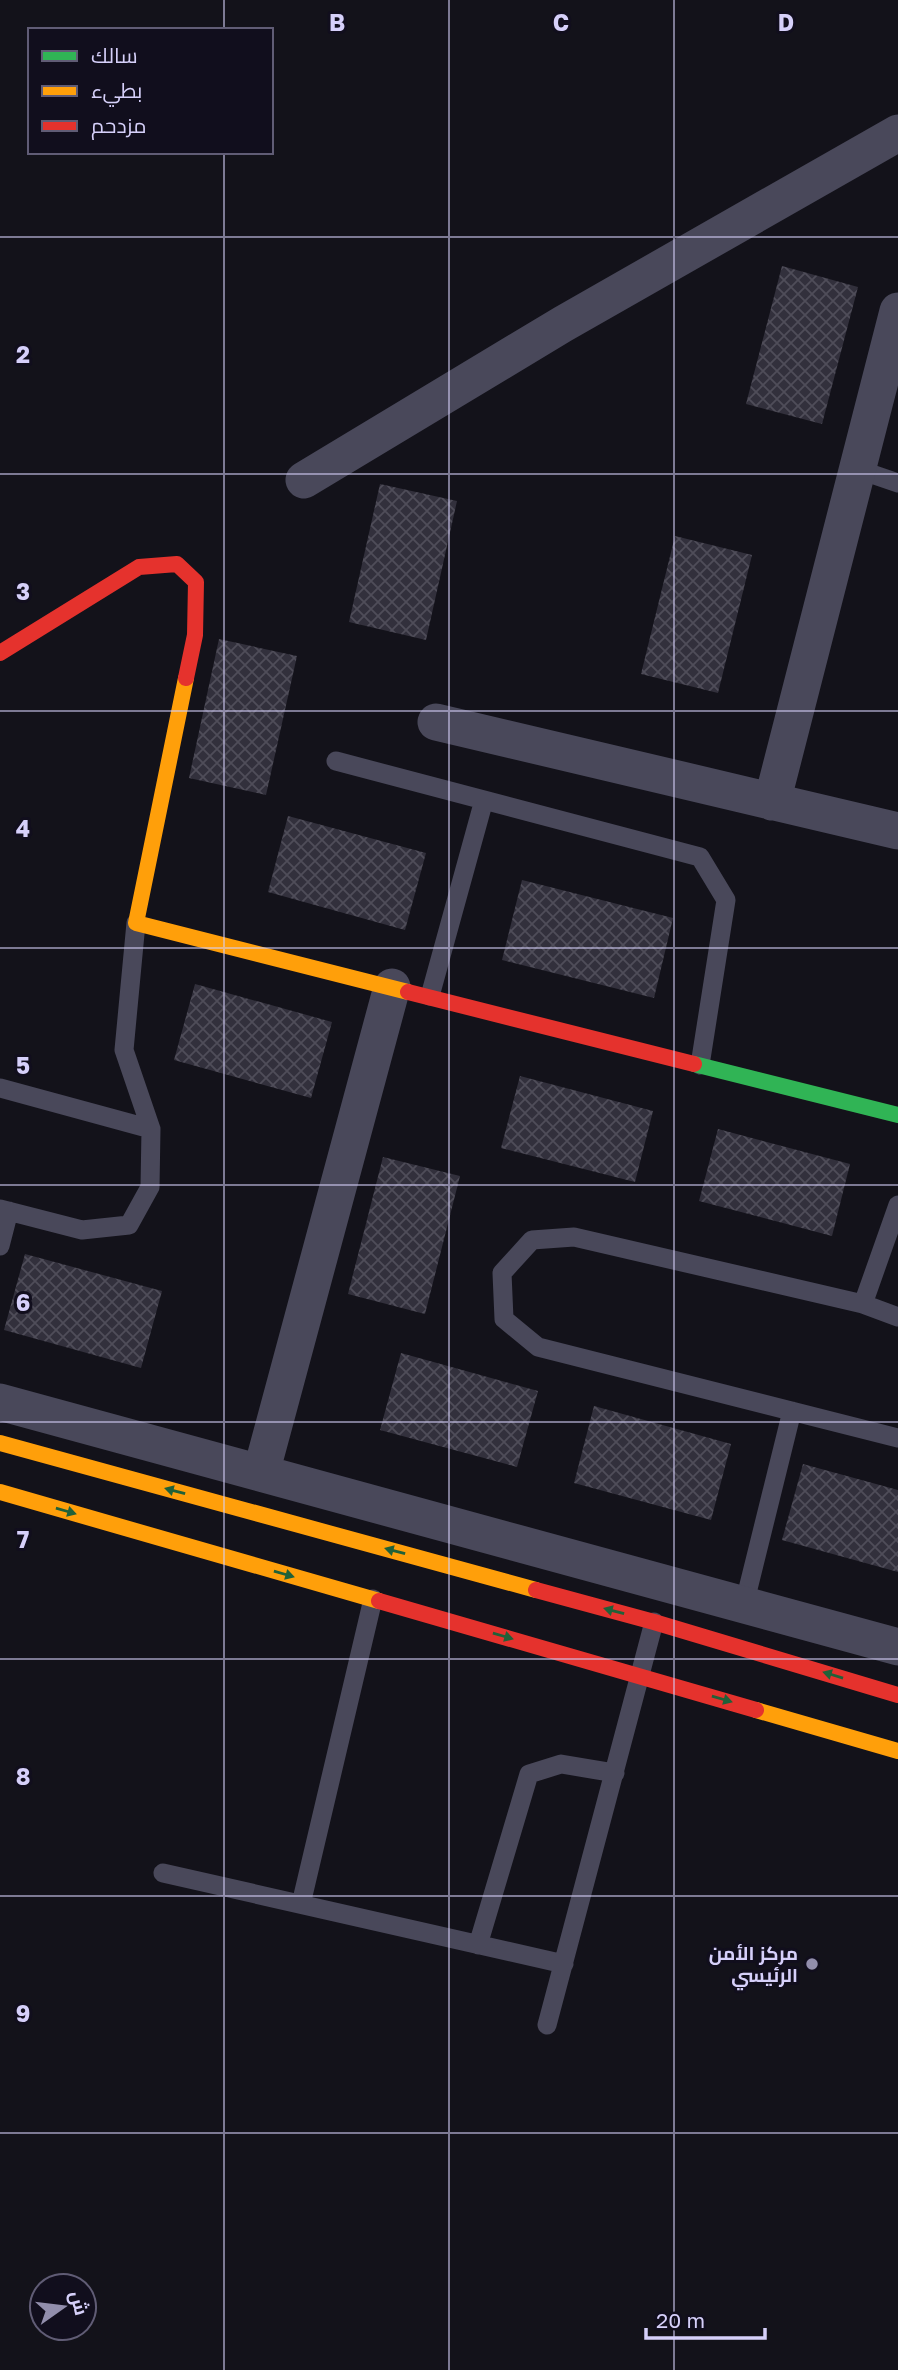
<svg xmlns="http://www.w3.org/2000/svg" width="898" height="2370" viewBox="0 0 898 2370" font-family="'Golos Text',Cairo,sans-serif">
<style>
.building{fill:url(#building-cross-hatch)}
.lines{fill:none;stroke-linecap:round;stroke-linejoin:round}
.lane{stroke:#49485a;stroke-width:19}
.street{stroke:#49485a;stroke-width:37}
.fast{stroke:#30b455;stroke-width:16}
.slow{stroke:#ff9f0a;stroke-width:16}
.jam{stroke:#e5322d;stroke-width:16}
.oneway{fill:#206139}
.grid{fill:none;stroke:#d6d0fa;stroke-width:2;stroke-opacity:0.55}
.poi-dot{fill:#928eac;stroke:#110e1d;stroke-width:2.5}
.labels{text-anchor:middle;stroke-width:6;stroke-linejoin:round;paint-order:stroke}
.poi-label{font-size:19px;font-weight:bold;fill:#d6d0fa;stroke:#110e1d;text-anchor:end}
.grid-label{font-size:23px;text-anchor:middle;font-weight:bold;fill:#d6d0fa;stroke:#110e1d;stroke-width:6;stroke-linejoin:round;paint-order:stroke}
</style>
<defs>
<pattern id="building-cross-hatch" width="8" height="8" patternUnits="userSpaceOnUse" patternTransform="scale(1.75)"><rect width="8" height="8" fill="#32303c"/><path d="M0 0l8 8M0 8l8-8" fill="none" stroke="#4f4d59"/></pattern>
</defs>
<rect width="100%" height="100%" fill="#13121a"/>
<path class="building" d="M 782,266 L 858,287 L 822,424 L 746,404 Z
M 380,484 L 457,501 L 426,640 L 349,622 Z
M 675,536 L 752,555 L 718,693 L 641,674 Z
M 219,639 L 297,656 L 266,795 L 189,778 Z
M 288,816 L 426,853 L 405,930 L 268,892 Z
M 522,880 L 673,918 L 654,998 L 502,960 Z
M 195,984 L 332,1022 L 311,1098 L 174,1060 Z
M 520,1076 L 653,1111 L 635,1182 L 501,1148 Z
M 718,1129 L 850,1164 L 832,1236 L 699,1201 Z
M 383,1157 L 460,1176 L 425,1314 L 348,1294 Z
M 25,1254 L 162,1291 L 141,1368 L 4,1330 Z
M 401,1353 L 538,1391 L 517,1467 L 380,1430 Z
M 594,1406 L 731,1444 L 711,1520 L 574,1483 Z
M 803,1464 L 898,1490 L 898,1572 L 782,1540 Z"/>
<g class="lines">
<path class="lane" d="M 857,469 L 898,483
M 336,761 L 700,857 L 726,900 L 700,1065
M 430,996 L 484,800
M 0,1088 L 151,1129
M 0,1209 L 82,1230 L 129,1225 L 150,1187 L 151,1129 L 124,1050 L 136,923
M 0,1246 L 9,1211
M 863,1304 L 898,1205
M 898,1317 L 863,1304 L 574,1237 L 532,1240 L 502,1273 L 504,1319 L 538,1347 L 898,1438
M 744,1605 L 792,1411
M 163,1873 L 564,1964
M 301,1904 L 373,1599
M 478,1945 L 529,1774 L 561,1764 L 615,1773
M 547,2025 L 654,1622"/>
<path class="street" d="M 304,480 L 563,324 L 898,133
M 436,722 L 898,831
M 772,802 L 898,311
M 0,1402 L 898,1647
M 261,1473 L 392,987"/>
<path class="fast" d="M 694,1064 L 898,1115"/>
<path class="slow" d="M 186,678 L 136,923 L 408,992
M 0,1443 L 536,1590
M 0,1492 L 379,1601
M 756,1710 L 898,1751"/>
<path class="jam" d="M 0,653 L 139,567 L 177,564 L 196,582 L 195,635 L 186,678
M 408,992 L 694,1064
M 536,1590 L 654,1622 L 898,1695
M 379,1601 L 756,1710"/>
</g>
<defs><path id="oneway-solid" d="M-6-.8H1V-3.2L6.5 0L1 3.2V.8H-6Z" transform="scale(1.75)"/></defs>
<g class="oneway">
<use href="#oneway-solid" transform="translate(175 1491) rotate(-165)"/>
<use href="#oneway-solid" transform="translate(66 1511) rotate(16)"/>
<use href="#oneway-solid" transform="translate(395 1551) rotate(-165)"/>
<use href="#oneway-solid" transform="translate(284 1574) rotate(16)"/>
<use href="#oneway-solid" transform="translate(614 1611) rotate(-165)"/>
<use href="#oneway-solid" transform="translate(503 1636) rotate(16)"/>
<use href="#oneway-solid" transform="translate(833 1675) rotate(-163)"/>
<use href="#oneway-solid" transform="translate(722 1699) rotate(16)"/>
</g>
<path class="grid" d="M 224,0 L 224,30M 449,0 L 449,2370M 674,0 L 674,2370M 224,152 L 224,2370M 0,237 L 898,237M 0,474 L 898,474M 0,711 L 898,711M 0,948 L 898,948M 0,1185 L 898,1185M 0,1422 L 898,1422M 0,1659 L 898,1659M 0,1896 L 898,1896M 0,2133 L 898,2133"/>
<circle class="poi-dot" cx="812" cy="1964" r="7"/>
<g class="labels">
<g class="poi-label">
<text x="798" y="1960">مركز الأمن<tspan x="798" dy="22">الرئيسي</tspan></text>
</g>
</g>
<g class="grid-label">
<text x="337" y="31">B</text>
<text x="561" y="31">C</text>
<text x="786" y="31">D</text>
<text x="23" y="363">2</text>
<text x="23" y="600">3</text>
<text x="23" y="837">4</text>
<text x="23" y="1074">5</text>
<text x="23" y="1311">6</text>
<text x="23" y="1548">7</text>
<text x="23" y="1785">8</text>
<text x="23" y="2022">9</text>
</g>
<rect x="28" y="28" width="245" height="126" fill="#110e1d" stroke="#605c75" stroke-width="2"/>
<rect x="42" y="51" width="35" height="10" fill="#30b455" stroke="#605c75" stroke-width="2"/>
<text x="91" y="63" font-size="21" fill="#d6d0fa">سالك</text>
<rect x="42" y="86" width="35" height="10" fill="#ff9f0a" stroke="#605c75" stroke-width="2"/>
<text x="91" y="98" font-size="21" fill="#d6d0fa">بطيء</text>
<rect x="42" y="121" width="35" height="10" fill="#e5322d" stroke="#605c75" stroke-width="2"/>
<text x="91" y="133" font-size="21" fill="#d6d0fa">مزدحم</text>
<g transform="translate(63 2307) rotate(76)"><circle r="33" fill="#110e1d" stroke="#605c75" stroke-width="2"/>
<path d="M0-5L12 26L0 18L-12 26Z" fill="#928eac"/>
<text y="-10" font-size="19" font-weight="bold" text-anchor="middle" fill="#d6d0fa">ش</text>
</g>
<path d="M646 2328v10h119v-10" fill="none" stroke="#d6d0fa" stroke-width="3.5"/>
<text x="656" y="2328" font-size="21" fill="#d6d0fa" stroke="#110e1d" stroke-width="5" paint-order="stroke">20 m</text>
</svg>
